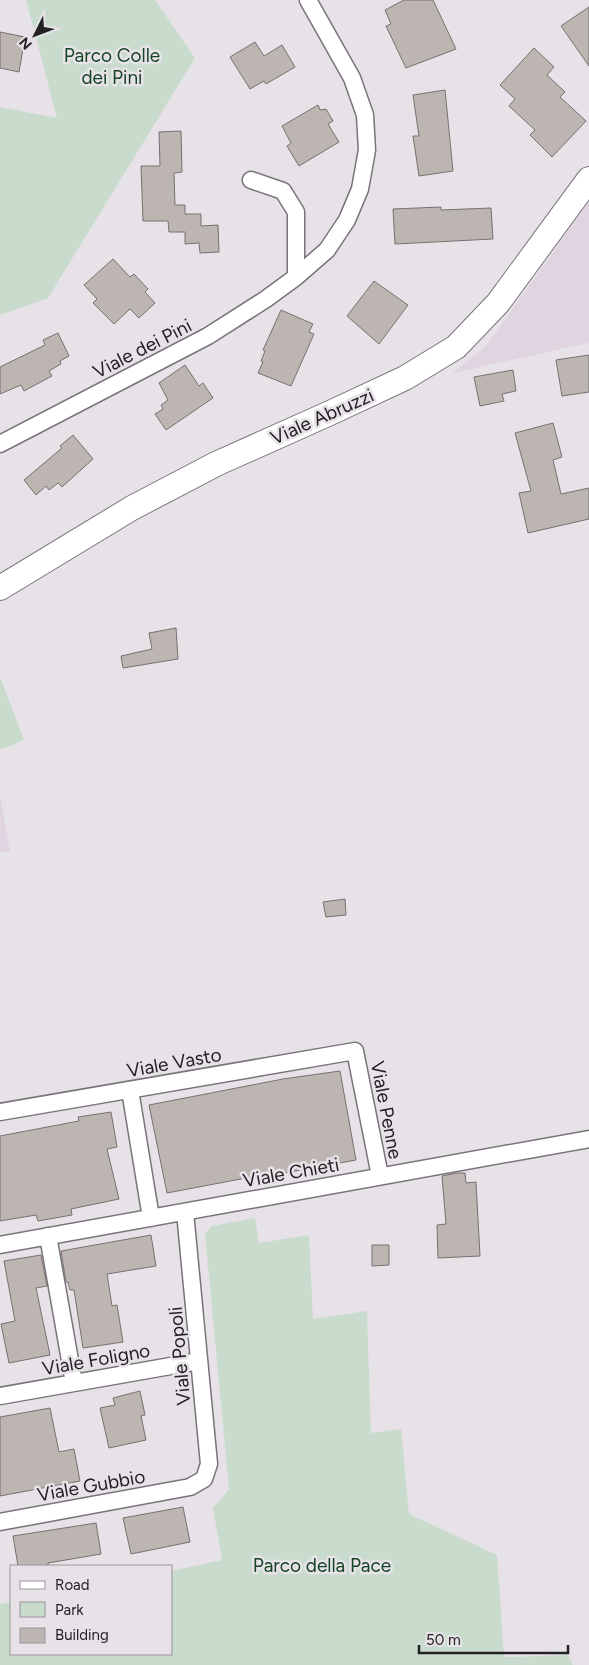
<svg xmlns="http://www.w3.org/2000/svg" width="589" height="1665" viewBox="0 0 589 1665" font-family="Figtree,sans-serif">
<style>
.built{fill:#dfd4e0}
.green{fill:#c8dbcc}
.building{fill:#bcb5b2;stroke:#77716e}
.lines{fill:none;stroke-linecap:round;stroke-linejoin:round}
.street-casing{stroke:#787479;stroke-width:19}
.secondary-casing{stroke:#787479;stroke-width:26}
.street{stroke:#fff;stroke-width:16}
.secondary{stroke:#fff;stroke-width:24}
.labels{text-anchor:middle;stroke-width:5;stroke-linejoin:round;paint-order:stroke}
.park-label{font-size:19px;fill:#154424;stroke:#e7e2e8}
.street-label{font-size:19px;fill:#232123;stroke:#e7e2e8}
</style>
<rect width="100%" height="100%" fill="#e7e2e8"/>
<path class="built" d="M 589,202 L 589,343 L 452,373 L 487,345 Z
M 0,796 L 10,851 L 0,853 Z"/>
<path class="green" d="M 26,0 L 155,0 L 195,58 L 48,298 L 0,315 L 0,107 L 57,118 Z
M 0,677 L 24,740 L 0,750 Z
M 255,1218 L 259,1243 L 309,1235 L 313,1319 L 367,1311 L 371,1433 L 401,1429 L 409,1514 L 497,1555 L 504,1657 L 568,1655 L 573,1665 L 0,1665 L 0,1604 L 11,1602 L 11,1654 L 171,1654 L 171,1571 L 222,1560 L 213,1508 L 229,1489 L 205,1234 L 212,1226 Z"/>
<path class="building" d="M 404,0 L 433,0 L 456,49 L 406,68 L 386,26 L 391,24 L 385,10 Z
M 589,7 L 589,66 L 561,26 Z
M 0,32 L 25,37 L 19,72 L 0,68 Z
M 255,42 L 264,56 L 282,45 L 295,67 L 266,84 L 264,81 L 250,89 L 230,57 Z
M 534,48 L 554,67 L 547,75 L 565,92 L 560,97 L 586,121 L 552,157 L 530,135 L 535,130 L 509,106 L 515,99 L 500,85 Z
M 445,90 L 453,171 L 419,176 L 413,136 L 419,136 L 413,95 Z
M 318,105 L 320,110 L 326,109 L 333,121 L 328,124 L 339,142 L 299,166 L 287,146 L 291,143 L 282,126 Z
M 181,131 L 182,172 L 174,173 L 175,205 L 185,205 L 185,214 L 201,214 L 201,226 L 218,225 L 219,252 L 200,253 L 199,243 L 185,244 L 185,232 L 169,232 L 168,221 L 143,221 L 141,166 L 160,166 L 159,132 Z
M 441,207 L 441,210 L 491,208 L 493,239 L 395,244 L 393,209 Z
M 113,259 L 130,277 L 134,274 L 148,289 L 145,292 L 155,303 L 139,318 L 130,309 L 114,324 L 93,303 L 97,299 L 84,285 Z
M 374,281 L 408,305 L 379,344 L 347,316 Z
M 281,310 L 313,324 L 309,332 L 314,334 L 291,386 L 258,373 L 263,362 L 261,361 L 265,351 L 263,350 Z
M 58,333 L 69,356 L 60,361 L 61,364 L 49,371 L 52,376 L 24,391 L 21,385 L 0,394 L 0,367 L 45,345 L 43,340 Z
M 589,355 L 589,392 L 562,396 L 556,360 Z
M 185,365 L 199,386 L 203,383 L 213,398 L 166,430 L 155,414 L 163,409 L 161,405 L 168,400 L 159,383 Z
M 513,370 L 516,391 L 502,394 L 504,401 L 480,406 L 474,377 Z
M 553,423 L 562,457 L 553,460 L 561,494 L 589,488 L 589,519 L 528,533 L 519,493 L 531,491 L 515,433 Z
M 73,435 L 93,459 L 62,487 L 58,483 L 49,490 L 46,486 L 36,495 L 24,480 L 62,448 L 60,446 Z
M 176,628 L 178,659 L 123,668 L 121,656 L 152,649 L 149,633 Z
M 345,899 L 346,915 L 326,917 L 323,902 Z
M 340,1071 L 356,1160 L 268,1176 L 267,1174 L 167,1193 L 149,1105 L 283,1079 Z
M 111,1112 L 117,1147 L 107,1149 L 119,1199 L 71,1209 L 72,1215 L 38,1221 L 36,1215 L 0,1221 L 0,1136 L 79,1121 L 78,1117 Z
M 456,1173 L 465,1173 L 466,1183 L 476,1182 L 480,1256 L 438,1258 L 437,1225 L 446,1224 L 442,1176 Z
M 151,1235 L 156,1266 L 107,1274 L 112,1306 L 117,1305 L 123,1342 L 83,1348 L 74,1290 L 70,1290 L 68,1282 L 66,1282 L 61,1251 Z
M 372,1245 L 389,1245 L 389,1265 L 372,1266 Z
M 41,1255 L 47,1286 L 36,1288 L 50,1355 L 9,1363 L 1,1324 L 15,1321 L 4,1261 Z
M 140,1391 L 145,1415 L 141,1416 L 146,1440 L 109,1448 L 100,1408 L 115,1405 L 113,1398 Z
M 50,1408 L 59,1452 L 74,1449 L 80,1481 L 0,1496 L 0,1417 Z
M 183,1507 L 190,1542 L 131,1554 L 123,1518 Z
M 96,1523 L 101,1554 L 48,1563 L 48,1566 L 18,1566 L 13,1536 Z"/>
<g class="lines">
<defs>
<path id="street" d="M 251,180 L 283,191 L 296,212 L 296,277
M 0,444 L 208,336 L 266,299 L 296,277 L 327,250 L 347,220 L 360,189 L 367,150 L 365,115 L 352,78 L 308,0
M 130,1090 L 151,1218
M 0,1112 L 355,1051 L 380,1176
M 48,1236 L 74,1383
M 0,1245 L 589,1139
M 0,1396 L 199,1361
M 0,1522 L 190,1487 L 204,1479 L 209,1464 L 185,1212"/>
<path id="secondary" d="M 0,588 L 132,508 L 216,464 L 330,413 L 405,378 L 456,347 L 498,303 L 589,179"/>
</defs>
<use href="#street" class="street-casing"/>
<use href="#secondary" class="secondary-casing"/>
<use href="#street" class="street"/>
<use href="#secondary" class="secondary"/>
</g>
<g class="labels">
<g class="park-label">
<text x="112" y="62">Parco Colle<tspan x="112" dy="22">dei Pini</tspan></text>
<text x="322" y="1572">Parco della Pace</text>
</g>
<g class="street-label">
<text transform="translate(142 348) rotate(-27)" y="7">Viale dei Pini</text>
<text transform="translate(322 416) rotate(-24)" y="7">Viale Abruzzi</text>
<text transform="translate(174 1062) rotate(-10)" y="7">Viale Vasto</text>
<text transform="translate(387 1110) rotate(79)" y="7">Viale Penne</text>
<text transform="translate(291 1172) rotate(-10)" y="7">Viale Chieti</text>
<text transform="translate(179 1356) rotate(-95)" y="7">Viale Popoli</text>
<text transform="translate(96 1359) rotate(-10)" y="7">Viale Foligno</text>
<text transform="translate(91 1485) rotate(-10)" y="7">Viale Gubbio</text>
</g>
</g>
<rect x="10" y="1565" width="162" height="90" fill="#e7e2e8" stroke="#999599"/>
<rect x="20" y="1581" width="25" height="8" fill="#ffffff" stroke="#999599"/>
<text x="55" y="1590" font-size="15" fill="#232123">Road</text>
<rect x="20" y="1602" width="25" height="15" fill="#c8dbcc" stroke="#999599"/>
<text x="55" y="1615" font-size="15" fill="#232123">Park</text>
<rect x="20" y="1628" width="25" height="15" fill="#bcb5b2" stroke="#999599"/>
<text x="55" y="1640" font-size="15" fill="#232123">Building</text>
<g transform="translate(35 35) rotate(228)" stroke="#e7e2e8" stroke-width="4" paint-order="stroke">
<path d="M0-4L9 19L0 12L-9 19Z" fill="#232123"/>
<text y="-8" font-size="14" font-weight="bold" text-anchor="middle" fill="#232123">N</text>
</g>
<path d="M419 1645v8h149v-8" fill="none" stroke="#232123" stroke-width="2.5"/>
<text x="426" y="1645" font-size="15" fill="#232123" stroke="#e7e2e8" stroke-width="4" paint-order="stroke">50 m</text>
</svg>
